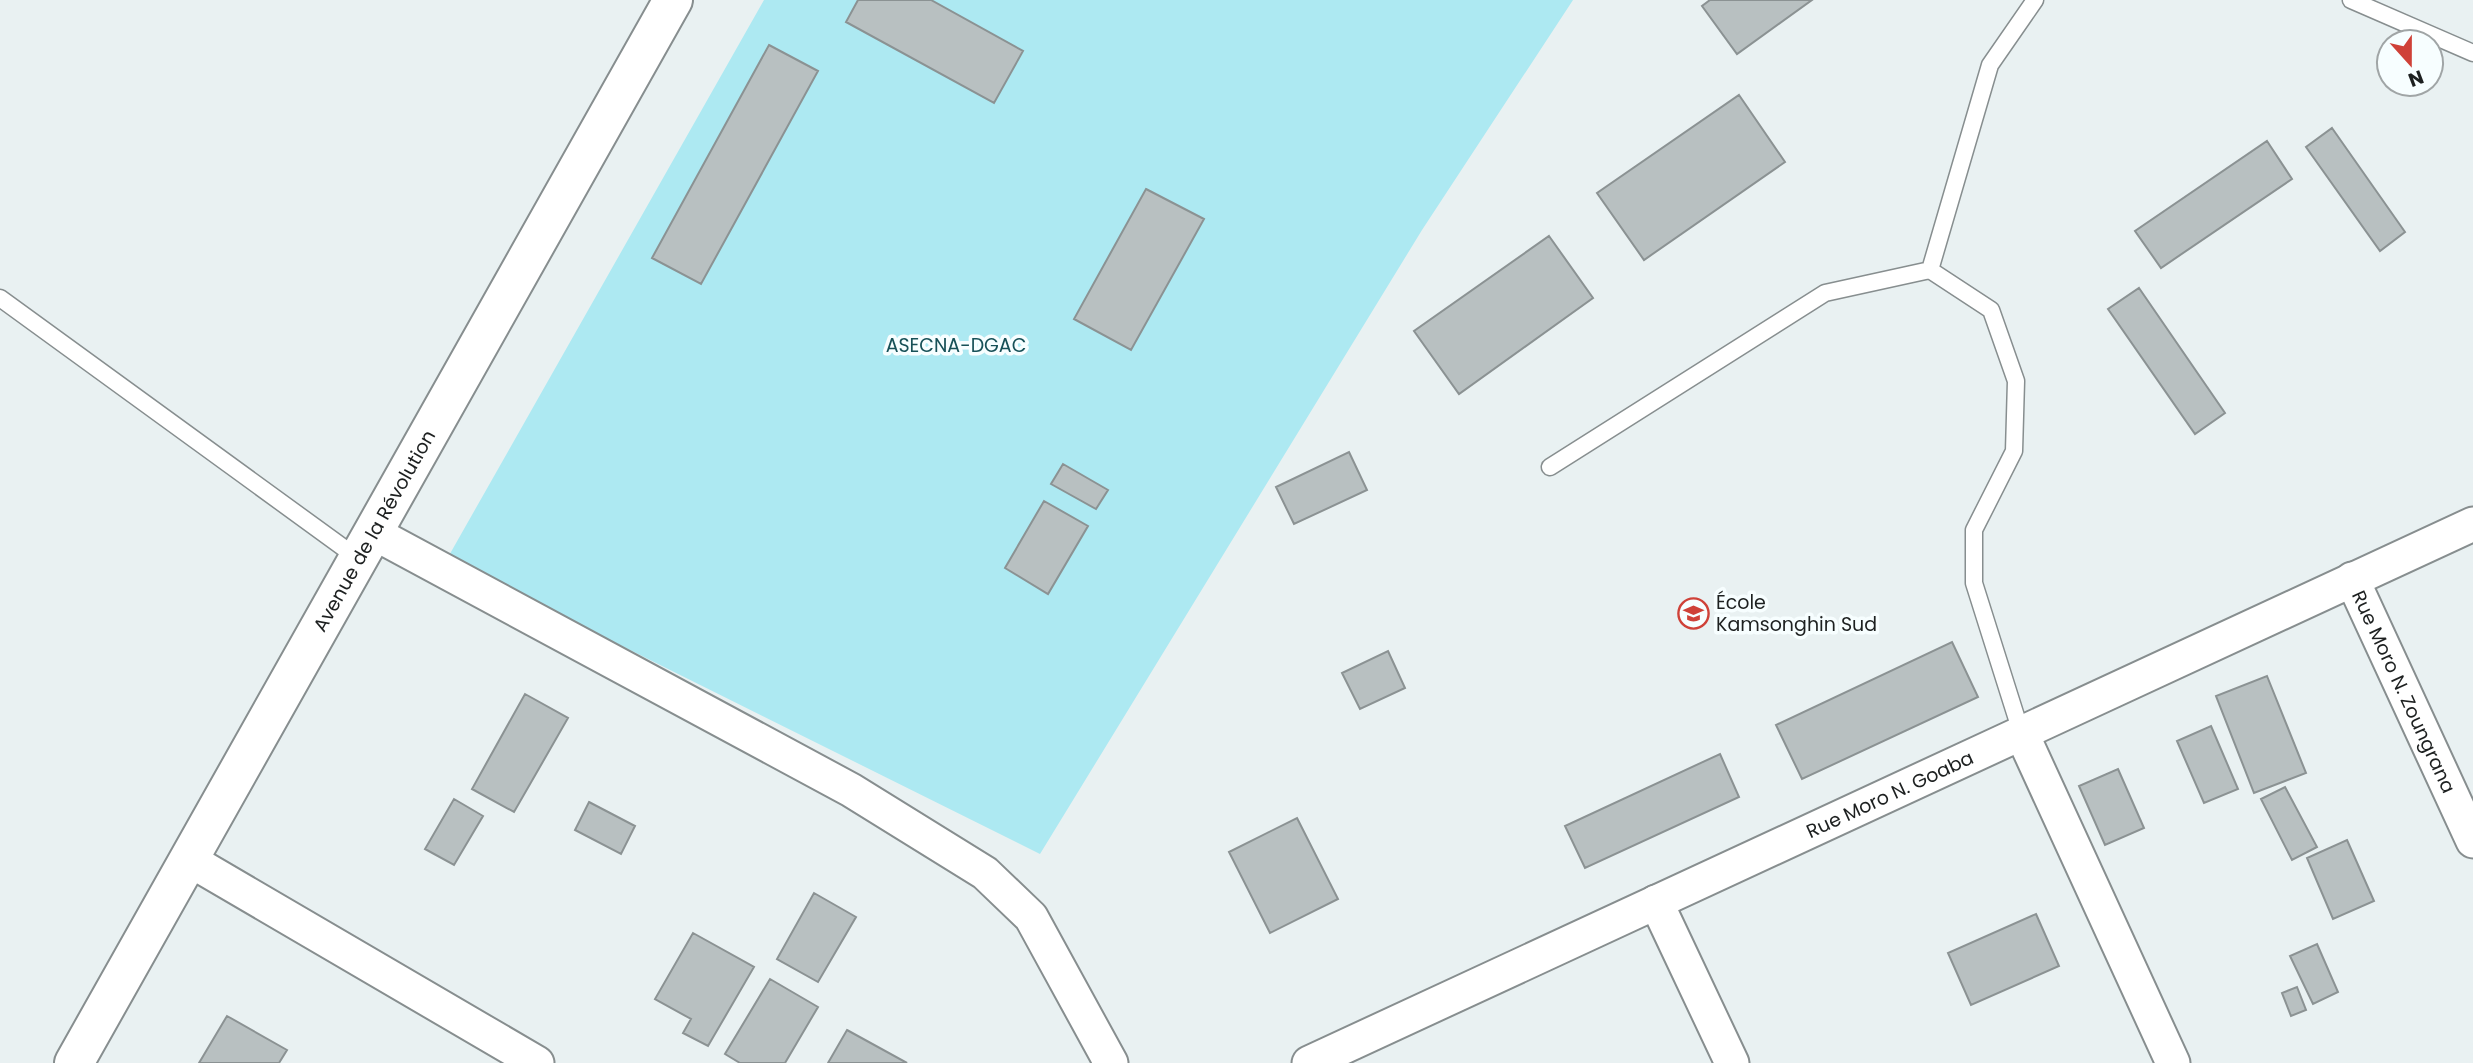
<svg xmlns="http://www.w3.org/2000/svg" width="2473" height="1063" viewBox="0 0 2473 1063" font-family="Poppins,sans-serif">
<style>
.green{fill:#ade9f2}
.building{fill:#b8c0c1;stroke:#8b9293;stroke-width:2}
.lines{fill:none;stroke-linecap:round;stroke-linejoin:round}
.lane-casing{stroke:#878e8f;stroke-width:19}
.street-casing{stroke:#878e8f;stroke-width:37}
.primary-casing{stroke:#878e8f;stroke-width:42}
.lane{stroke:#fff;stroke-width:16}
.street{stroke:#fff;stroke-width:33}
.primary{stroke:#fff;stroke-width:38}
.labels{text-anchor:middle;stroke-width:7;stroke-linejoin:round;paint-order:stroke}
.park-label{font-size:19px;fill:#175158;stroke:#f7feff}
.street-label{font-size:19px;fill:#1d2020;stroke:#f7feff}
.poi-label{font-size:19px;fill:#1d2020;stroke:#f7feff;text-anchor:start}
</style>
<rect width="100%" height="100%" fill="#e9f1f2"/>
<path class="green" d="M 764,0 L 1573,0 L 1422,230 L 1040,854 L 447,559 Z"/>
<path class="building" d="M 858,0 L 931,0 L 1023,51 L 994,103 L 846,22 Z
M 1710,0 L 1812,0 L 1737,54 L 1702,6 Z
M 769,45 L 818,71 L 701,284 L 652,258 Z
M 1739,95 L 1785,162 L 1644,260 L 1597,193 Z
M 2332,128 L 2405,232 L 2380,251 L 2306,147 Z
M 2267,141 L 2292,179 L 2161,268 L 2135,231 Z
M 1146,189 L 1204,219 L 1131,350 L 1074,319 Z
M 1549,236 L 1593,298 L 1459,394 L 1414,331 Z
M 2139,288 L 2225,413 L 2195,434 L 2108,309 Z
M 1349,452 L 1367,490 L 1294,524 L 1276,487 Z
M 1063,464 L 1108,490 L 1096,509 L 1051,484 Z
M 1044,501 L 1088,526 L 1048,594 L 1005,568 Z
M 1952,642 L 1978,697 L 1802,779 L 1776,725 Z
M 1388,651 L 1405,688 L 1360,709 L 1342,673 Z
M 2267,676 L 2306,773 L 2254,793 L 2216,696 Z
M 525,694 L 568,718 L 514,812 L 472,789 Z
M 2211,726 L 2238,789 L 2204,803 L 2177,741 Z
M 1720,754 L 1739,797 L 1585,868 L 1565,826 Z
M 2118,769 L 2144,828 L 2105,845 L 2079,786 Z
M 2285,787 L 2317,847 L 2292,860 L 2261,799 Z
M 454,799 L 483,816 L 454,865 L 425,849 Z
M 589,802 L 635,826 L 621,854 L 575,830 Z
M 1297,818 L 1338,899 L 1270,933 L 1229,852 Z
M 2347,840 L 2374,901 L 2333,919 L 2307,858 Z
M 814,893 L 856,917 L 818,982 L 777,959 Z
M 2036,914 L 2059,966 L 1971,1005 L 1948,953 Z
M 693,933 L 754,967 L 708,1046 L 683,1033 L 691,1019 L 655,999 Z
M 2317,944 L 2338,992 L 2313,1004 L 2290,956 Z
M 770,979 L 818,1007 L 785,1063 L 740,1063 L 725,1054 Z
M 2297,987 L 2306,1010 L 2291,1016 L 2282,993 Z
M 227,1016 L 287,1050 L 279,1063 L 199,1063 Z
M 847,1030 L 907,1063 L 828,1063 Z"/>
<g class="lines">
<defs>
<path id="lane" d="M 2351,0 L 2473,53
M 1930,270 L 1990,65 L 2035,0
M 0,298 L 359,559
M 1550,467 L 1825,293 L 1930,270 L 1991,310 L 2016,381 L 2014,451 L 1974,530 L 1974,583 L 2021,732"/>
<g id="street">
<path d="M 374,533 L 851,790 L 985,873 L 1031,917 L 1111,1063"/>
<path id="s1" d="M 2352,579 L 2473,841"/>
<path d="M 2021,732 L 2173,1063"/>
<path d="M 188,859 L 537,1063"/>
<path d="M 1656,902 L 1732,1063"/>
<path id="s2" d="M 1309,1063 L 2473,524"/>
</g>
<g id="primary">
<path id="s3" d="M 74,1063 L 673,0"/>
</g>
</defs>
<use href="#lane" class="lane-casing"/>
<use href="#street" class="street-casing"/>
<use href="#primary" class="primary-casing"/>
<use href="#lane" class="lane"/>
<use href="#street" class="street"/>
<use href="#primary" class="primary"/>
</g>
<defs>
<symbol id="school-ring" viewBox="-11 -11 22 22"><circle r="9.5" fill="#f7feff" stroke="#cf4138" stroke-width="1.5"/><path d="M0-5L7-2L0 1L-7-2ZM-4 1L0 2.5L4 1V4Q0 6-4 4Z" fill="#cf4138"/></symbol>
</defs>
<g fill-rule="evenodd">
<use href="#school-ring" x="1676" y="596" width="35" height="35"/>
</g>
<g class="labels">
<g class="park-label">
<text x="956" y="352">ASECNA-DGAC</text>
</g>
<g class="street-label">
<text dy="7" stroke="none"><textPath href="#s3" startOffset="611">Avenue de la Révolution</textPath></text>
<text dy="7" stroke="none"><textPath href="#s1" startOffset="124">Rue Moro N. Zoungrana</textPath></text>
<text dy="7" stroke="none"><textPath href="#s2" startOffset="640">Rue Moro N. Goaba</textPath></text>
</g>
<g class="poi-label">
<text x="1716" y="609">École<tspan x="1716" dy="22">Kamsonghin Sud</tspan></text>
</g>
</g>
<g transform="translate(2410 63) rotate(159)"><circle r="33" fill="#f7feff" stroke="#a0a5a6" stroke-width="2"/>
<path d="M0-5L12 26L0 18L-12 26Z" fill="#cf4138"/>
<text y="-10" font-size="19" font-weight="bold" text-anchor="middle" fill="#1d2020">N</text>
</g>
</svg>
